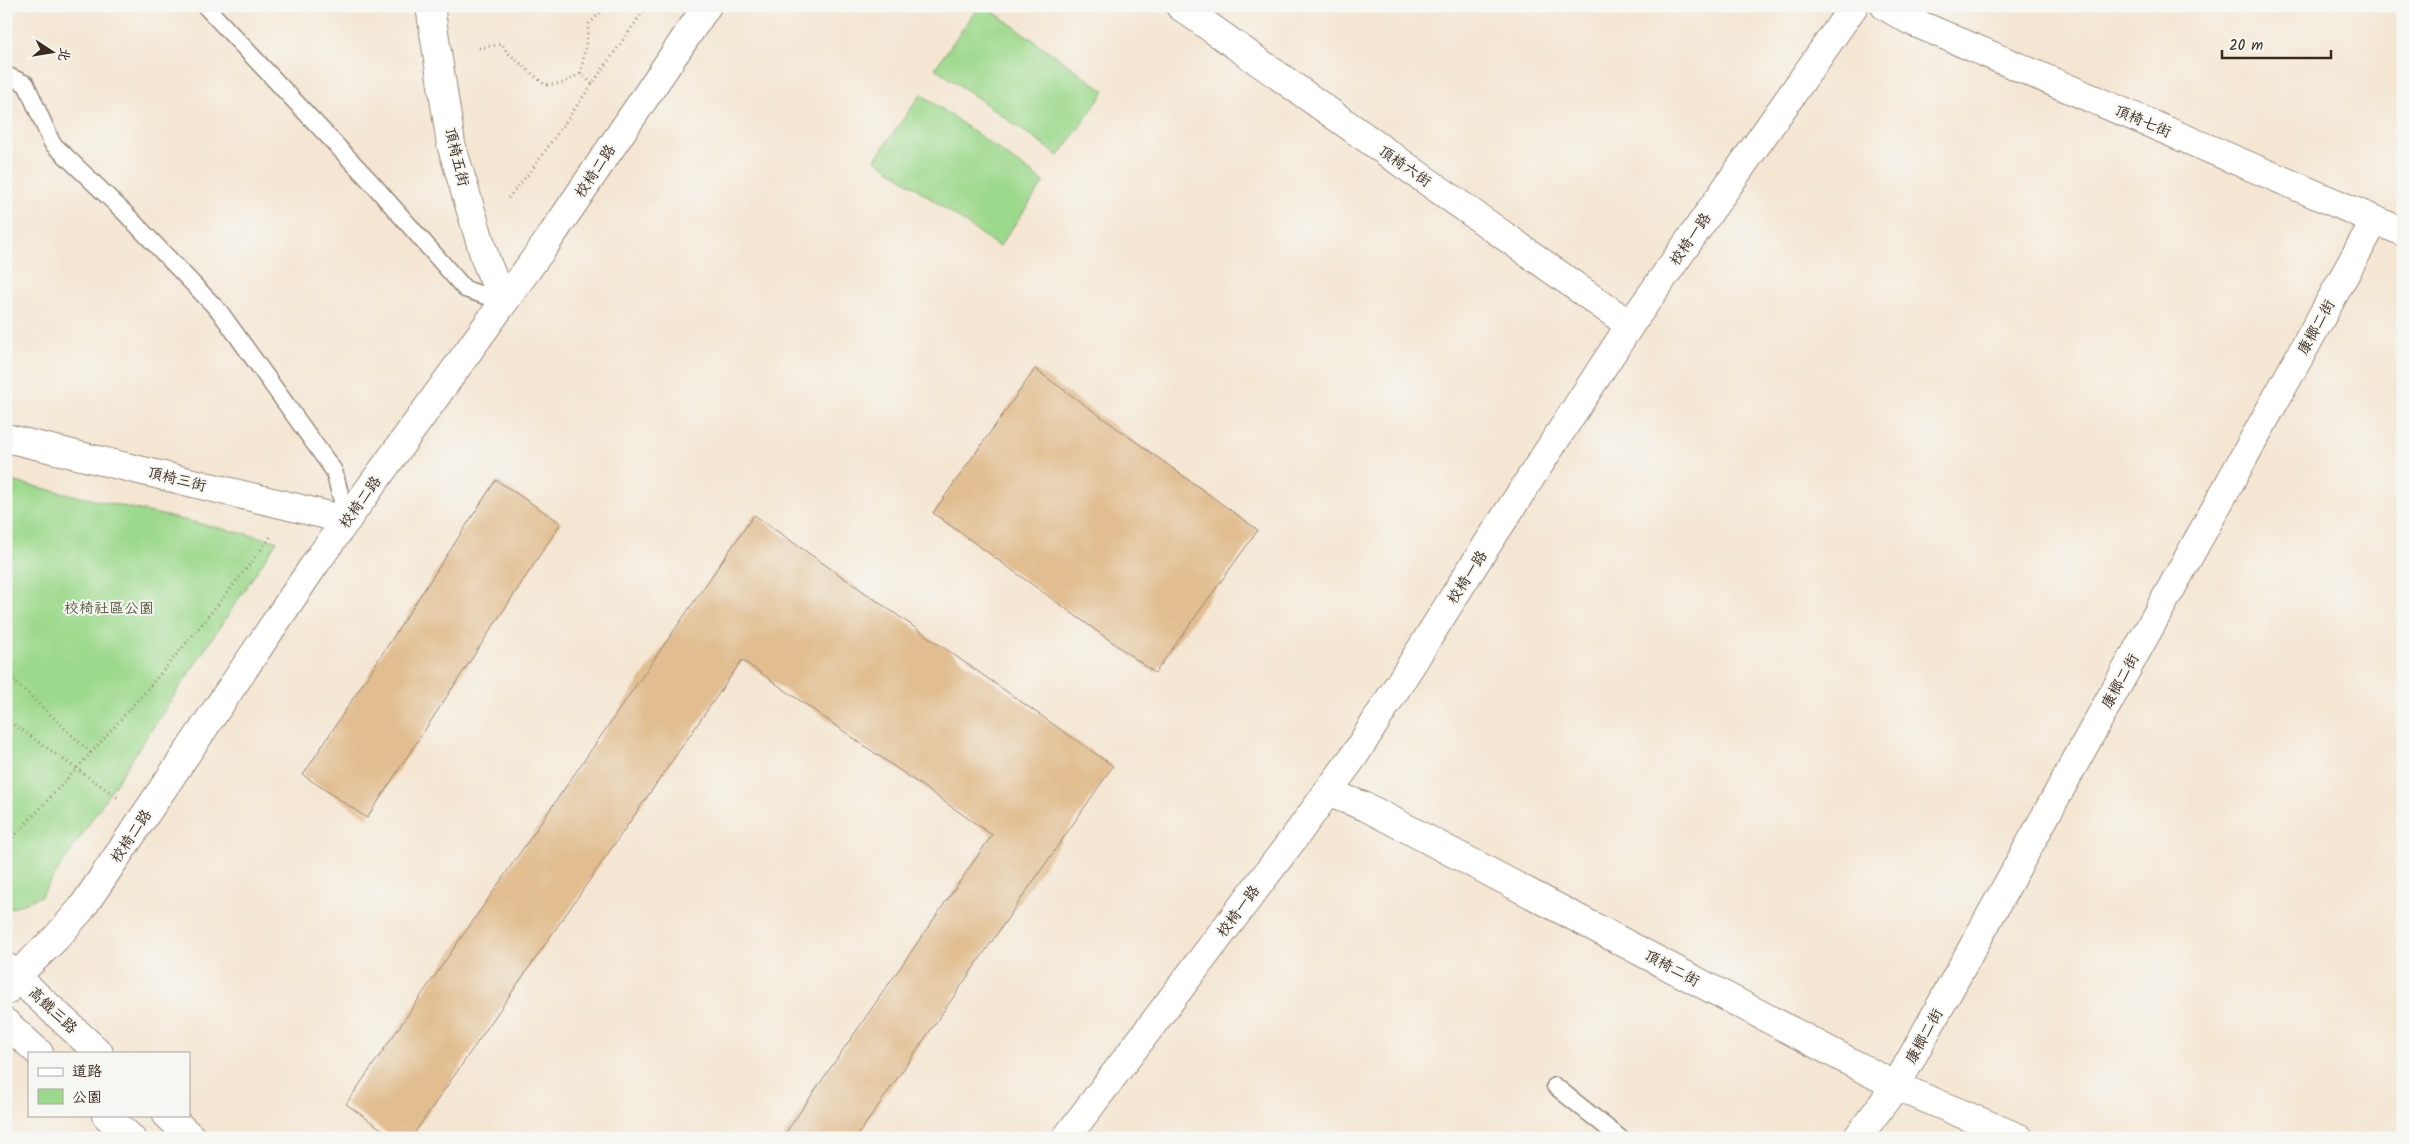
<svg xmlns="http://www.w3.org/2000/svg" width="2409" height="1144" viewBox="0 0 2409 1144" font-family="Kalam,'LXGW WenKai TC',sans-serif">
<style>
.green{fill:#9dd98c;stroke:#6c8255}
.building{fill:#e1bd8f}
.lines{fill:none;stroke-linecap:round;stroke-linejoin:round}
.lane-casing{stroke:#988878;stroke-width:19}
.street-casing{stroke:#988878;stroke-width:30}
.path{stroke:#988878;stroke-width:3;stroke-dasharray:1 4;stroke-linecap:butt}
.lane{stroke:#fff;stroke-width:16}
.street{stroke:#fff;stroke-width:28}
.labels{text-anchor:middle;stroke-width:4;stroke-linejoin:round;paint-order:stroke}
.street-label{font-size:15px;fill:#3b2a1e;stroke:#f6f6f2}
.park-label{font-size:15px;fill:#54563a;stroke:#f6f6f2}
</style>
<rect width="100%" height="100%" fill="#f6f6f2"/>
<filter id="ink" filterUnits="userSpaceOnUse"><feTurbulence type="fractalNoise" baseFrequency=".02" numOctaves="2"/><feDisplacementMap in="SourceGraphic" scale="10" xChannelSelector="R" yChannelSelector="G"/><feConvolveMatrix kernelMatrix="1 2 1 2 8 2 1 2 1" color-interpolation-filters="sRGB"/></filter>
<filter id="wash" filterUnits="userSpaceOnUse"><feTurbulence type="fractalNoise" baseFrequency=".0096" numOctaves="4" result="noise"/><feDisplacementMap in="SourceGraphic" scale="20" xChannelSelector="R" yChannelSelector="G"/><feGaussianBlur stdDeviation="1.12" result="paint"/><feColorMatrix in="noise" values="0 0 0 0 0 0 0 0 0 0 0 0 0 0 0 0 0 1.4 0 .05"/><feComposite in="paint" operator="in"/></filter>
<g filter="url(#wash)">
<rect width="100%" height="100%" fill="#f4e6d2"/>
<path class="green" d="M 979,6 L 985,6 L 1105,91 L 1059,156 L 935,68 Z
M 921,94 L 1044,182 L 999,247 L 875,159 Z
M 6,480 L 277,541 L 41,896 L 7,910 Z"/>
<g id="blocks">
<path class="building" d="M 1035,369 L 1258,530 L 1155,673 L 933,513 Z
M 496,480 L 561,523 L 367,818 L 303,775 Z
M 754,515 L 1113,766 L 856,1138 L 782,1138 L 992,835 L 742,660 L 411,1138 L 394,1138 L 346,1104 Z"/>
</g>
</g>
<g filter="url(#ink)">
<use href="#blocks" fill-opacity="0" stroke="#988878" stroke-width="1"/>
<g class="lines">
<defs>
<path id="lane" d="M 205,6 L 371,182 L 465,289 L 503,302
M 6,75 L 26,84 L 52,143 L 124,212 L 220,312 L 334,471 L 347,520
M 1555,1086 L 1620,1138"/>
<path id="street" d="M 430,6 L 451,144 L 486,261 L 503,302
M 1180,6 L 1630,325
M 1885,6 L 1911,21 L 2403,232
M 6,438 L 347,520
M 1327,792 L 1366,807 L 1896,1086 L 2019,1138
M 6,967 L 99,1053
M 6,991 L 16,976 L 56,938 L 82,908 L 317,561 L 545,245 L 707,6
M 6,1023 L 39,1053
M 106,1115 L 131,1138
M 167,1115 L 192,1138
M 1066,1138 L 1297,834 L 1354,756 L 1468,574 L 1630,325 L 1854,6
M 1857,1138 L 1896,1086 L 2375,220"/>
</defs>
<use href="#lane" class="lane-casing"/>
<use href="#street" class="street-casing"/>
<path class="path" d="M 479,48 L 502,44 L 506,51 L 545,85 L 564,83 L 581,73
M 592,84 L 581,73 L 589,24 L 607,6
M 508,198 L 531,171 L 647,6
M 6,673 L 92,754
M 6,719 L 118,798
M 6,845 C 99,746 190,644 272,535"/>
<use href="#lane" class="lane"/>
<use href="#street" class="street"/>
</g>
</g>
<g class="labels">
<g class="street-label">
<text transform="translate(2143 121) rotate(23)" y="5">頂椅七街</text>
<text transform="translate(457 157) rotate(76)" y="5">頂椅五街</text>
<text transform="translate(1405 166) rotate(35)" y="5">頂椅六街</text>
<text transform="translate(595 171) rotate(-56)" y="5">校椅二路</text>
<text transform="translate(1690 239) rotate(-55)" y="5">校椅一路</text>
<text transform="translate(2316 327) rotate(-61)" y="5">康榔二街</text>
<text transform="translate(177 479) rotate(14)" y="5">頂椅三街</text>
<text transform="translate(360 502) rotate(-54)" y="5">校椅二路</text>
<text transform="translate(1467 577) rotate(-57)" y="5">校椅一路</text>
<text transform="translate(2120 681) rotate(-61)" y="5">康榔二街</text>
<text transform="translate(131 836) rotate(-56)" y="5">校椅二路</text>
<text transform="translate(1238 911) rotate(-53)" y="5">校椅一路</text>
<text transform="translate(1672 968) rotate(28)" y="5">頂椅二街</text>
<text transform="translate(53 1010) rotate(43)" y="5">高鐵三路</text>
<text transform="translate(1924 1036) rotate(-61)" y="5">康榔二街</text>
</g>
<g class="park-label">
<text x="109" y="613">校椅社區公園</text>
</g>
</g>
<rect width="2409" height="1144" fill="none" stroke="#f6f6f2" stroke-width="25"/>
<rect x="28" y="1052" width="162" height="65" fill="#f6f6f2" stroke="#aba49d"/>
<rect x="38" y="1068" width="25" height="8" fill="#ffffff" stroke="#aba49d"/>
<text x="72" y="1076" font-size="15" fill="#3b2a1e">道路</text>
<rect x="38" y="1089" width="25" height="15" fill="#9dd98c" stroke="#aba49d"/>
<text x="72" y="1102" font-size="15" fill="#3b2a1e">公園</text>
<g transform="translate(52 52) rotate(102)" stroke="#f6f6f2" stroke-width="4" paint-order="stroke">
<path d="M0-4L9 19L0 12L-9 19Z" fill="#3b2a1e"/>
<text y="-8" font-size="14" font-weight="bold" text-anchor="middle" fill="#3b2a1e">北</text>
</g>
<path d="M2222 50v8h109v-8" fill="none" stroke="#3b2a1e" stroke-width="2.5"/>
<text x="2229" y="50" font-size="15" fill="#3b2a1e" stroke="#f6f6f2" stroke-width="4" paint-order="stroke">20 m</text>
</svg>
